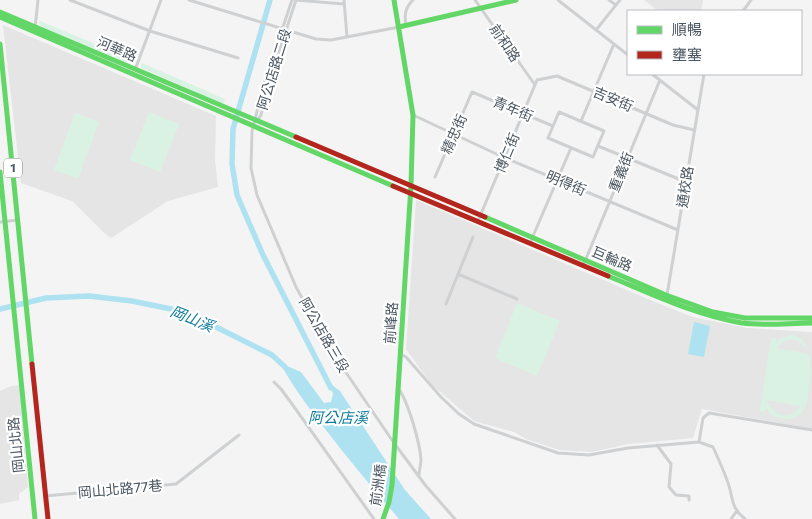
<svg xmlns="http://www.w3.org/2000/svg" width="812" height="519" viewBox="0 0 812 519" font-family="Commissioner,'Noto Sans TC',sans-serif">
<style>
.education{fill:#e6e5e6}
.green{fill:#d9f2e3;fill-rule:evenodd}
.water{fill:#aee2f0}
.lines{fill:none;stroke-linecap:round;stroke-linejoin:round}
.river{stroke:#aee2f0;stroke-width:5.5}
.street{stroke:#ced0d2;stroke-width:3}
.fast{stroke:#63d668;stroke-width:5}
.jam{stroke:#b3261e;stroke-width:5}
.labels{text-anchor:middle;stroke-width:4.5;stroke-linejoin:round;paint-order:stroke}
.shield{fill:#fff;stroke:#808990;stroke-width:1}
.shield-label{font-size:12px;font-weight:bold;fill:#4a5661}
.street-label{font-size:14px;fill:#4a5661;stroke:#fff}
.water-label{font-size:15px;font-style:italic;fill:#0c7c9b;stroke:#fff}
</style>
<rect width="100%" height="100%" fill="#f4f4f4"/>
<path class="education" d="M 644,0 L 703,0 L 701,11 L 658,11 Z
M 3,25 L 216,116 L 215,161 L 218,187 L 168,201 L 111,238 L 104,233 L 72,201 L 21,183 Z
M 416,200 L 655,302 L 693,317 L 747,328 L 812,332 L 812,429 L 702,409 L 693,438 L 629,444 L 592,452 L 559,450 L 526,439 L 514,432 L 474,421 L 431,384 L 406,349 Z
M 20,385 L 28,487 L 19,494 L 19,500 L 0,504 L 0,391 L 11,386 Z"/>
<path class="green" d="M 40,21 L 134,60 L 133,63 L 131,64 L 42,27 L 39,23 Z
M 142,63 L 225,99 L 223,104 L 142,68 L 141,67 Z
M 149,112 L 179,124 L 160,172 L 130,160 Z
M 75,113 L 99,122 L 78,179 L 54,170 Z
M 517,303 L 560,321 L 537,376 L 495,358 Z
M 791,335 C 812,337 812,368 809,386 C 808,392 808,399 806,405 C 799,424 775,423 766,408 L 764,412 L 760,411 L 771,338 L 776,338 L 776,342 L 782,338 ZM 790,339 C 799,340 806,345 809,354 L 777,348 L 781,343 ZM 767,400 L 800,406 L 800,407 C 789,421 773,416 767,400 Z"/>
<path class="water" d="M 694,322 L 710,326 L 704,357 L 688,354 Z
M 280,363 L 301,372 L 324,403 L 331,402 L 333,394 L 328,382 L 340,391 L 405,490 L 431,519 L 399,519 C 374,490 349,460 326,430 C 309,408 293,387 280,363 Z"/>
<g class="lines">
<path class="river" d="M 270,0 L 233,129 L 232,164 L 237,195 L 263,255 L 331,388
M 0,309 L 46,298 L 89,296 L 132,301 L 176,310 L 208,323 L 272,355 L 285,367"/>
<path class="street" d="M 70,0 L 150,31 L 238,58
M 189,0 L 316,39 L 331,40 L 399,27
M 292,0 L 266,77 L 252,131 L 251,168 L 257,195 L 296,287 L 332,352 L 394,443 L 426,486 L 455,519
M 295,0 L 344,4
M 344,0 L 347,37
M 475,0 L 535,85
M 558,0 L 628,55
M 609,0 L 616,5
M 743,11 L 751,0
M 406,26 C 404,15 405,8 413,0
M 35,28 L 38,0
M 596,30 L 620,0
M 135,70 L 161,0
M 652,74 L 698,110
M 559,112 L 604,131 L 593,157 L 548,138 Z
M 413,115 L 505,158 L 678,230
M 257,121 L 261,115 L 270,79 L 296,0
M 581,121 L 614,44
M 598,146 L 686,182
M 435,177 L 472,92 L 553,126
M 478,221 L 537,80 L 557,76 L 673,125 L 694,130
M 0,222 L 18,220
M 530,243 L 571,148
M 583,266 L 660,80
M 458,274 L 517,299
M 667,295 L 704,74
M 446,304 L 473,237
M 400,354 L 406,357 L 441,397 L 459,414 L 474,424 L 558,453 L 589,455 L 628,448 L 699,442 L 713,447 C 718,458 723,469 727,480 C 734,497 729,506 745,519
M 274,382 L 281,389 L 292,404 L 374,519
M 398,388 C 408,401 420,443 421,460 C 421,465 419,470 419,475
M 699,442 L 703,418 L 709,413 L 812,430
M 657,445 L 671,464 L 669,487 L 676,495 L 689,496 L 689,500
M 45,496 L 176,484 L 239,435
M 731,519 L 736,512"/>
<path class="fast" d="M 0,12 L 296,137
M 0,17 L 393,186
M 399,27 L 516,0
M 0,44 L 32,364
M 0,172 L 35,519
M 485,217 L 666,295 L 713,312 L 745,318 L 812,318
M 608,276 C 652,294 695,315 742,323 C 765,326 789,323 812,323
M 383,519 L 389,502 L 392,485 L 411,185 L 413,115 L 394,0"/>
<path class="jam" d="M 296,137 L 485,217
M 393,186 L 608,276
M 32,364 L 48,519"/>
</g>
<g class="labels">
<rect class="shield" x="4" y="158.5" width="18" height="19" rx="4"/>
<g class="shield-label">
<text x="13" y="172">1</text>
</g>
<g class="street-label">
<text transform="translate(505 43) rotate(56)" y="5">前和路</text>
<text transform="translate(117 49) rotate(23)" y="5">河華路</text>
<text transform="translate(274 69) rotate(-73)" y="5">阿公店路二段</text>
<text transform="translate(613 99) rotate(23)" y="5">吉安街</text>
<text transform="translate(513 109) rotate(23)" y="5">青年街</text>
<text transform="translate(454 134) rotate(-66)" y="5">精忠街</text>
<text transform="translate(507 153) rotate(-67)" y="5">博仁街</text>
<text transform="translate(621 172) rotate(-68)" y="5">重義街</text>
<text transform="translate(566 183) rotate(23)" y="5">明得街</text>
<text transform="translate(685 187) rotate(-81)" y="5">通校路</text>
<text transform="translate(612 259) rotate(23)" y="5">巨輪路</text>
<text transform="translate(391 323) rotate(-86)" y="5">前峰路</text>
<text transform="translate(324 335) rotate(60)" y="5">阿公店路三段</text>
<text transform="translate(16 445) rotate(-96)" y="5">岡山北路</text>
<text transform="translate(378 485) rotate(-82)" y="5">前洲橋</text>
<text transform="translate(120 489) rotate(-5)" y="5">岡山北路77巷</text>
</g>
<g class="water-label">
<text transform="translate(192 319) rotate(22)" y="5">岡山溪</text>
<text x="338" y="423">阿公店溪</text>
</g>
</g>
<rect x="627" y="10" width="175" height="65" fill="#ffffff" stroke="#b7bbc0"/>
<rect x="637" y="26" width="25" height="8" fill="#63d668" stroke="#b7bbc0"/>
<text x="672" y="35" font-size="15" fill="#4a5661">順暢</text>
<rect x="637" y="51" width="25" height="8" fill="#b3261e" stroke="#b7bbc0"/>
<text x="672" y="60" font-size="15" fill="#4a5661">壅塞</text>
</svg>
